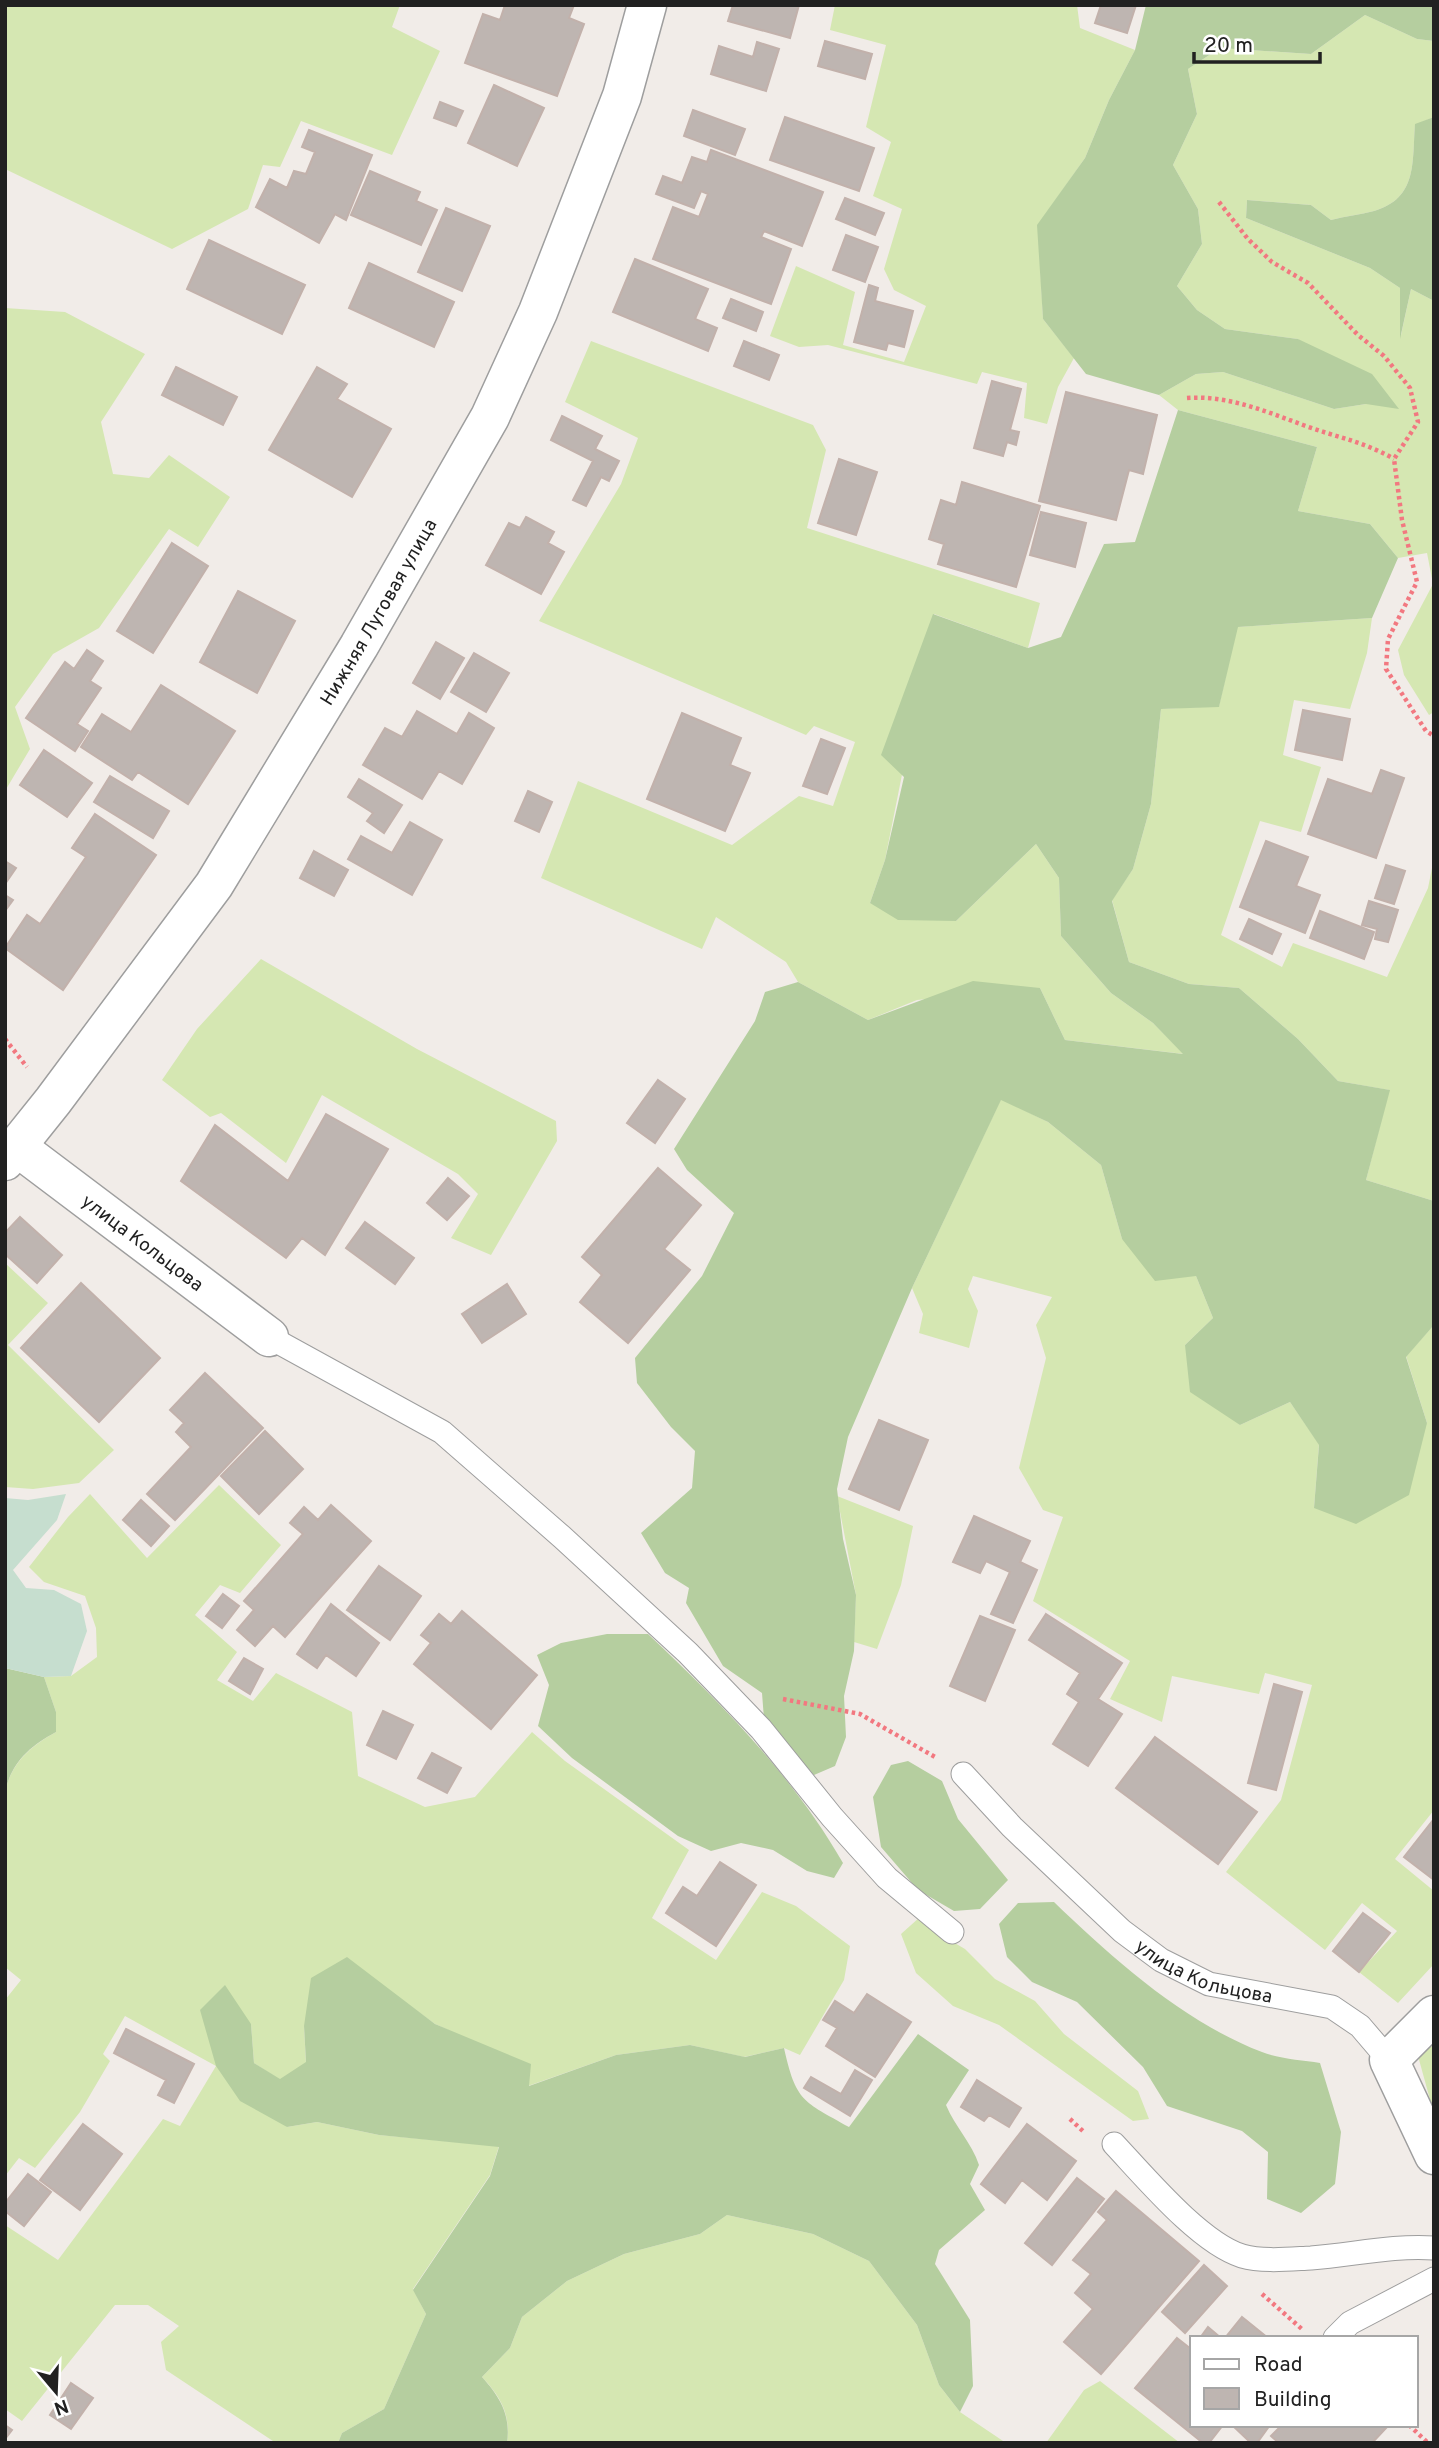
<svg xmlns="http://www.w3.org/2000/svg" width="1439" height="2448" viewBox="0 0 1439 2448" font-family="Overpass,sans-serif">
<style>
.grass{fill:#d5e7b2}
.forest{fill:#b5ce9f}
.wetland{fill:#c6decf}
.building{fill:#beb5b1;stroke:#c2b1ab;stroke-width:2}
.lines{fill:none;stroke-linecap:round;stroke-linejoin:round}
.service-casing{stroke:#9e9e9e;stroke-width:25}
.minor-casing{stroke:#9e9e9e;stroke-width:41}
.path{stroke:#f27880;stroke-width:4.5;stroke-dasharray:3.5 3.5;stroke-linecap:butt}
.service{stroke:#fff;stroke-width:23}
.minor{stroke:#fff;stroke-width:38}
.labels{text-anchor:middle;stroke-width:5;stroke-linejoin:round;paint-order:stroke}
.street-label{font-size:19px;fill:#212121;stroke:#fff}
</style>
<rect width="100%" height="100%" fill="#f1ece8"/>
<path class="grass" d="M 5,5 L 400,5 L 392,27 L 440,51 L 392,155 L 301,121 L 280,167 L 263,165 L 248,209 L 172,249 L 5,169 Z
M 835,5 L 1077,5 L 1080,28 L 1135,50 L 1109,100 L 1085,158 L 1038,225 L 1043,319 L 1074,358 L 1058,387 L 1047,424 L 1024,418 L 1027,383 L 982,372 L 977,384 L 828,345 L 799,347 L 770,336 L 796,266 L 855,292 L 843,345 L 904,362 L 926,306 L 894,290 L 884,269 L 902,209 L 873,196 L 891,142 L 866,127 L 886,45 L 830,30 Z
M 1365,15 L 1417,39 L 1434,41 L 1434,117 L 1415,125 C 1412,162 1418,198 1374,211 C 1360,215 1345,216 1331,220 L 1311,205 L 1247,200 L 1246,218 L 1370,268 L 1400,288 L 1401,335 L 1411,289 L 1434,301 L 1434,712 L 1429,715 L 1404,675 L 1398,650 L 1433,584 L 1427,553 L 1398,558 L 1370,524 L 1298,511 L 1317,447 L 1178,410 L 1159,395 L 1196,374 L 1223,372 L 1334,409 L 1366,404 L 1298,339 L 1225,329 L 1197,310 L 1177,286 L 1202,244 L 1198,209 L 1173,165 L 1197,114 L 1188,69 L 1220,48 L 1311,54 Z
M 5,308 L 65,312 L 145,354 L 101,422 L 113,474 L 149,478 L 169,455 L 230,497 L 198,547 L 169,529 L 99,628 L 53,654 L 15,707 L 30,749 L 5,791 Z
M 591,341 L 813,425 L 826,450 L 807,528 L 1040,603 L 1028,648 L 934,614 L 885,860 L 870,903 L 956,921 L 1036,844 L 1059,878 L 1061,936 L 1111,993 L 1153,1023 L 1184,1054 L 1065,1040 L 1040,988 L 917,1000 L 868,1020 L 798,982 L 786,962 L 716,917 L 702,949 L 541,878 L 578,781 L 732,845 L 799,796 L 833,806 L 855,742 L 814,726 L 806,735 L 539,621 L 621,484 L 638,438 L 565,402 Z
M 1372,618 L 1367,653 L 1350,709 L 1294,700 L 1283,755 L 1321,767 L 1301,832 L 1260,821 L 1221,935 L 1282,967 L 1293,943 L 1387,977 L 1428,888 L 1434,858 L 1434,1201 L 1366,1180 L 1389,1090 L 1338,1081 L 1298,1039 L 1239,988 L 1189,984 L 1129,962 L 1112,900 L 1133,869 L 1151,804 L 1161,709 L 1219,706 L 1237,627 Z
M 261,959 L 417,1049 L 556,1121 L 557,1141 L 491,1255 L 451,1238 L 478,1194 L 458,1174 L 322,1095 L 286,1163 L 221,1113 L 210,1117 L 162,1080 L 197,1029 Z
M 1001,1099 L 1048,1122 L 1101,1165 L 1122,1239 L 1196,1276 L 1213,1318 L 1185,1345 L 1240,1425 L 1290,1402 L 1319,1444 L 1314,1508 L 1427,1423 L 1406,1356 L 1434,1325 L 1434,1810 L 1395,1859 L 1434,1891 L 1434,1964 L 1398,2003 L 1359,1972 L 1397,1931 L 1362,1903 L 1325,1950 L 1226,1872 L 1281,1800 L 1312,1685 L 1265,1673 L 1259,1694 L 1172,1676 L 1162,1722 L 1110,1699 L 1130,1661 L 1033,1601 L 1063,1517 L 1043,1510 L 1019,1468 L 1046,1358 L 1036,1325 L 1052,1297 L 973,1276 L 968,1289 L 978,1311 L 969,1348 L 919,1333 L 923,1314 L 912,1288 Z
M 5,1263 L 48,1303 L 8,1345 L 114,1450 L 79,1483 L 33,1489 L 5,1487 Z
M 219,1485 L 281,1545 L 240,1593 L 220,1585 L 195,1615 L 237,1652 L 217,1680 L 253,1701 L 276,1673 L 352,1712 L 358,1776 L 425,1807 L 475,1797 L 532,1732 L 565,1761 L 689,1850 L 652,1918 L 716,1960 L 762,1892 L 796,1906 L 850,1946 L 844,1980 L 800,2055 L 784,2048 L 744,2057 L 690,2045 L 616,2055 L 528,2086 L 479,2044 L 435,2024 L 398,1997 L 304,2026 L 306,2063 L 280,2080 L 254,2063 L 251,2024 L 200,2010 L 287,2127 L 317,2122 L 379,2135 L 499,2146 L 490,2175 L 413,2289 L 426,2314 L 384,2409 L 342,2433 L 338,2443 L 276,2443 L 166,2370 L 161,2342 L 179,2326 L 148,2305 L 115,2305 L 22,2421 L 5,2409 L 5,2225 L 58,2260 L 163,2119 L 180,2126 L 216,2066 L 125,2016 L 103,2054 L 110,2061 L 80,2112 L 35,2168 L 19,2158 L 5,2176 L 5,2000 L 21,1980 L 5,1967 L 5,1791 C 13,1761 30,1747 56,1732 L 56,1712 L 44,1677 L 71,1676 L 97,1657 L 96,1628 L 85,1596 L 44,1582 L 29,1567 L 68,1517 L 90,1494 L 147,1558 Z
M 837,1496 L 913,1526 L 901,1585 L 877,1649 L 854,1642 L 856,1595 Z
M 920,1917 L 934,1931 L 965,1949 L 995,1979 L 1035,2001 L 1064,2034 L 1138,2091 L 1149,2119 L 1133,2121 L 999,2025 L 953,2006 L 916,1973 L 901,1934 Z
M 1429,2044 L 1434,2049 L 1434,2114 L 1418,2056 Z
M 727,2215 L 813,2234 L 869,2261 L 917,2325 L 939,2385 L 960,2412 L 1006,2443 L 507,2443 C 511,2415 501,2397 482,2377 L 510,2348 L 522,2317 L 567,2281 L 624,2254 L 700,2234 Z
M 1100,2381 L 1180,2443 L 1046,2443 L 1084,2390 Z"/>
<path class="forest" d="M 1146,5 L 1434,5 L 1434,41 L 1417,39 L 1365,15 L 1311,54 L 1220,48 L 1188,69 L 1197,114 L 1173,165 L 1198,209 L 1202,244 L 1177,286 L 1197,310 L 1225,329 L 1298,339 L 1372,374 L 1399,409 L 1366,404 L 1334,409 L 1223,372 L 1196,374 L 1159,395 L 1086,374 L 1043,319 L 1037,225 L 1085,158 L 1109,100 L 1135,50 Z
M 1434,117 L 1434,301 L 1411,289 L 1400,339 L 1400,288 L 1370,268 L 1246,218 L 1247,200 L 1311,205 L 1331,220 C 1345,216 1360,215 1374,211 C 1418,198 1412,162 1415,124 Z
M 1178,410 L 1317,447 L 1298,511 L 1370,524 L 1398,558 L 1372,618 L 1238,627 L 1219,707 L 1161,709 L 1151,804 L 1133,869 L 1112,901 L 1129,962 L 1189,984 L 1239,988 L 1298,1039 L 1338,1081 L 1390,1090 L 1366,1180 L 1434,1201 L 1434,1325 L 1406,1357 L 1427,1423 L 1409,1495 L 1356,1524 L 1314,1508 L 1319,1445 L 1290,1402 L 1240,1425 L 1190,1392 L 1185,1345 L 1213,1318 L 1196,1276 L 1155,1281 L 1122,1239 L 1101,1165 L 1048,1122 L 1001,1100 L 912,1288 L 848,1437 L 837,1489 L 843,1539 L 856,1595 L 854,1651 L 844,1696 L 846,1737 L 835,1766 L 814,1775 L 764,1719 L 762,1693 L 723,1666 L 686,1603 L 689,1588 L 665,1573 L 641,1533 L 692,1488 L 695,1451 L 671,1427 L 637,1383 L 635,1358 L 702,1276 L 734,1213 L 687,1170 L 674,1149 L 755,1021 L 765,992 L 798,982 L 868,1020 L 973,981 L 1040,988 L 1065,1040 L 1183,1054 L 1153,1023 L 1111,993 L 1061,936 L 1059,878 L 1036,844 L 956,921 L 898,920 L 870,903 L 885,860 L 904,777 L 881,755 L 933,614 L 1028,648 L 1061,637 L 1104,544 L 1135,542 Z
M 607,1634 L 648,1634 C 721,1703 793,1776 843,1863 L 834,1878 L 807,1871 L 773,1850 L 741,1843 L 711,1851 L 678,1836 L 572,1758 L 538,1726 L 549,1685 L 537,1655 L 561,1643 Z
M 5,1668 L 44,1677 L 56,1712 L 56,1732 C 29,1747 13,1761 5,1791 Z
M 908,1761 L 942,1781 L 958,1819 L 1008,1880 L 980,1909 L 954,1911 L 918,1890 L 881,1847 L 873,1797 L 891,1765 Z
M 1054,1902 C 1113,1959 1185,2023 1262,2052 C 1279,2059 1302,2060 1320,2063 L 1341,2132 L 1335,2184 L 1301,2213 L 1267,2199 L 1268,2152 L 1242,2131 L 1167,2106 L 1143,2067 L 1077,2002 L 1032,1982 L 1007,1957 L 999,1924 L 1018,1903 Z
M 347,1957 L 435,2024 L 531,2064 L 529,2086 L 616,2055 L 690,2045 L 745,2057 L 784,2048 C 796,2102 803,2101 849,2127 L 918,2034 L 969,2070 L 946,2105 C 955,2127 972,2143 979,2165 L 970,2184 L 985,2210 L 939,2250 L 935,2264 L 970,2320 L 973,2386 L 960,2412 L 939,2385 L 917,2325 L 869,2261 L 813,2234 L 727,2215 L 700,2234 L 624,2254 L 567,2281 L 522,2317 L 510,2348 L 482,2377 C 500,2397 511,2415 507,2443 L 338,2443 L 342,2433 L 384,2409 L 426,2314 L 413,2290 L 490,2176 L 499,2147 L 379,2135 L 317,2122 L 287,2127 L 240,2101 L 216,2066 L 200,2010 L 225,1985 L 251,2024 L 254,2063 L 280,2079 L 306,2062 L 304,2026 L 311,1978 Z"/>
<path class="wetland" d="M 66,1494 L 57,1520 L 13,1570 L 26,1588 L 54,1590 L 81,1604 L 87,1631 L 71,1676 L 44,1677 L 5,1668 L 5,1498 L 28,1500 Z"/>
<path class="building" d="M 505,5 L 574,5 L 569,18 L 584,24 L 557,96 L 465,63 L 483,14 L 500,20 Z
M 733,5 L 799,5 L 790,38 L 728,21 Z
M 1101,5 L 1136,5 L 1127,33 L 1095,23 Z
M 825,41 L 872,54 L 865,79 L 818,66 Z
M 757,42 L 779,49 L 766,91 L 711,74 L 719,46 L 753,57 Z
M 494,85 L 544,108 L 517,166 L 468,143 Z
M 440,102 L 463,111 L 456,126 L 434,118 Z
M 693,110 L 745,129 L 735,155 L 684,136 Z
M 785,117 L 874,148 L 859,191 L 770,160 Z
M 309,130 L 372,155 L 346,220 L 335,214 L 319,243 L 256,207 L 270,179 L 287,188 L 294,171 L 306,174 L 315,152 L 302,147 Z
M 711,150 L 823,192 L 802,246 L 764,231 L 761,237 L 791,249 L 771,304 L 653,259 L 673,207 L 699,217 L 708,194 L 701,191 L 694,208 L 656,194 L 663,176 L 682,183 L 692,157 L 707,162 Z
M 370,171 L 420,192 L 416,201 L 437,210 L 421,245 L 351,215 Z
M 845,198 L 884,213 L 875,235 L 836,219 Z
M 446,208 L 490,226 L 462,291 L 418,272 Z
M 846,235 L 878,247 L 865,282 L 833,270 Z
M 209,240 L 305,285 L 282,334 L 187,289 Z
M 635,259 L 708,289 L 695,319 L 717,328 L 708,351 L 613,312 Z
M 369,263 L 454,302 L 434,347 L 349,308 Z
M 869,285 L 878,288 L 875,301 L 913,311 L 904,347 L 888,343 L 886,350 L 854,342 Z
M 731,299 L 763,312 L 756,331 L 723,318 Z
M 744,341 L 779,355 L 769,380 L 734,366 Z
M 176,367 L 237,397 L 223,425 L 162,395 Z
M 317,367 L 347,384 L 337,399 L 391,429 L 352,497 L 269,450 Z
M 992,381 L 1021,389 L 1010,430 L 1019,432 L 1016,445 L 1007,442 L 1003,456 L 974,448 Z
M 1066,392 L 1157,415 L 1143,474 L 1129,470 L 1116,520 L 1039,501 Z
M 562,416 L 602,436 L 595,449 L 619,461 L 609,481 L 601,477 L 586,506 L 573,500 L 593,461 L 551,440 Z
M 839,459 L 877,472 L 856,535 L 818,523 Z
M 962,482 L 1040,506 L 1016,587 L 938,564 L 944,544 L 929,539 L 941,500 L 956,505 Z
M 1041,512 L 1086,523 L 1075,567 L 1030,555 Z
M 526,517 L 554,532 L 548,543 L 564,552 L 541,594 L 486,565 L 509,523 L 520,528 Z
M 172,543 L 208,566 L 153,653 L 117,631 Z
M 238,591 L 295,621 L 257,693 L 200,662 Z
M 436,642 L 464,658 L 440,699 L 413,683 Z
M 87,650 L 103,661 L 90,681 L 101,688 L 77,724 L 88,731 L 75,751 L 26,718 L 65,662 L 74,669 Z
M 474,653 L 509,673 L 486,712 L 451,692 Z
M 161,685 L 235,731 L 188,804 L 138,772 L 132,780 L 81,747 L 102,714 L 131,732 Z
M 1303,710 L 1350,719 L 1342,760 L 1295,750 Z
M 417,711 L 457,734 L 469,713 L 494,728 L 462,784 L 439,771 L 422,799 L 363,765 L 385,728 L 402,737 Z
M 682,713 L 741,738 L 730,765 L 750,773 L 725,831 L 647,799 Z
M 821,739 L 845,748 L 827,794 L 803,786 Z
M 44,750 L 92,783 L 67,817 L 20,785 Z
M 1381,770 L 1404,778 L 1376,858 L 1308,834 L 1328,779 L 1372,794 Z
M 110,776 L 169,811 L 153,838 L 94,802 Z
M 359,779 L 402,805 L 384,833 L 367,821 L 373,813 L 348,797 Z
M 528,791 L 552,802 L 539,832 L 515,821 Z
M 95,814 L 156,855 L 63,990 L 5,948 L 27,915 L 40,924 L 86,857 L 72,848 Z
M 410,822 L 442,840 L 412,895 L 348,859 L 361,836 L 392,853 Z
M 1266,841 L 1308,857 L 1296,886 L 1320,895 L 1305,933 L 1240,907 Z
M 314,851 L 348,870 L 334,896 L 300,878 Z
M 5,861 L 16,868 L 5,884 Z
M 1386,865 L 1405,871 L 1394,904 L 1375,898 Z
M 5,895 L 13,900 L 5,911 Z
M 1369,901 L 1398,910 L 1388,942 L 1375,939 L 1377,929 L 1362,925 Z
M 1320,911 L 1374,932 L 1364,959 L 1310,938 Z
M 1249,919 L 1281,934 L 1272,954 L 1240,939 Z
M 658,1080 L 685,1099 L 655,1143 L 627,1123 Z
M 326,1114 L 388,1149 L 325,1255 L 302,1238 L 286,1258 L 181,1181 L 215,1125 L 288,1181 Z
M 658,1168 L 701,1205 L 664,1249 L 690,1270 L 628,1343 L 580,1302 L 602,1275 L 582,1257 Z
M 448,1178 L 469,1196 L 447,1220 L 427,1203 Z
M 20,1217 L 62,1255 L 37,1283 L 5,1254 L 5,1233 Z
M 365,1222 L 414,1258 L 395,1284 L 346,1248 Z
M 81,1283 L 160,1358 L 99,1422 L 21,1348 Z
M 507,1284 L 526,1314 L 482,1343 L 462,1314 Z
M 205,1373 L 263,1428 L 175,1520 L 147,1494 L 191,1447 L 176,1432 L 184,1423 L 170,1410 Z
M 879,1420 L 928,1440 L 899,1510 L 849,1489 Z
M 265,1431 L 303,1469 L 259,1514 L 221,1476 Z
M 141,1500 L 169,1526 L 151,1546 L 123,1520 Z
M 331,1505 L 371,1541 L 285,1637 L 273,1626 L 255,1646 L 237,1630 L 254,1610 L 244,1601 L 303,1534 L 290,1523 L 304,1507 L 318,1520 Z
M 974,1516 L 1030,1541 L 1020,1562 L 1037,1570 L 1013,1623 L 991,1614 L 1010,1572 L 986,1561 L 980,1573 L 953,1562 Z
M 379,1566 L 421,1596 L 390,1640 L 347,1610 Z
M 223,1594 L 239,1606 L 222,1628 L 206,1616 Z
M 331,1604 L 379,1643 L 356,1676 L 326,1655 L 317,1668 L 297,1654 Z
M 462,1611 L 537,1675 L 491,1729 L 414,1664 L 431,1643 L 421,1635 L 439,1614 L 451,1624 Z
M 1046,1614 L 1122,1663 L 1098,1699 L 1122,1714 L 1088,1766 L 1053,1744 L 1079,1702 L 1067,1694 L 1080,1673 L 1029,1640 Z
M 980,1616 L 1015,1630 L 985,1701 L 950,1686 Z
M 244,1658 L 263,1669 L 250,1694 L 229,1681 Z
M 1274,1684 L 1302,1692 L 1276,1790 L 1248,1783 Z
M 383,1711 L 413,1725 L 396,1759 L 367,1745 Z
M 1155,1737 L 1257,1812 L 1218,1864 L 1116,1788 Z
M 432,1753 L 461,1768 L 447,1793 L 418,1778 Z
M 1434,1819 L 1434,1880 L 1404,1857 Z
M 720,1862 L 756,1885 L 716,1946 L 666,1913 L 683,1887 L 697,1896 Z
M 1363,1913 L 1390,1933 L 1359,1972 L 1333,1951 Z
M 867,1994 L 911,2022 L 875,2077 L 826,2046 L 837,2028 L 823,2020 L 835,2001 L 854,2013 Z
M 126,2029 L 194,2064 L 174,2103 L 158,2095 L 166,2080 L 114,2053 Z
M 855,2070 L 872,2080 L 850,2116 L 804,2088 L 811,2077 L 841,2094 Z
M 977,2080 L 1021,2108 L 1009,2127 L 989,2115 L 984,2121 L 961,2107 Z
M 83,2124 L 122,2154 L 80,2210 L 40,2180 Z
M 1027,2124 L 1076,2161 L 1047,2200 L 1022,2180 L 1005,2203 L 981,2184 Z
M 28,2174 L 51,2192 L 24,2226 L 5,2211 L 5,2203 Z
M 1077,2178 L 1104,2199 L 1052,2265 L 1025,2243 Z
M 1116,2191 L 1199,2261 L 1101,2374 L 1064,2342 L 1093,2309 L 1075,2293 L 1091,2274 L 1073,2260 L 1107,2220 L 1098,2212 Z
M 1204,2265 L 1227,2286 L 1185,2333 L 1162,2312 Z
M 1242,2317 L 1268,2338 L 1225,2338 Z
M 1208,2327 L 1221,2338 L 1200,2338 Z
M 1177,2338 L 1191,2349 L 1192,2347 L 1192,2425 L 1223,2425 L 1209,2443 L 1203,2443 L 1135,2388 Z
M 71,2383 L 93,2398 L 71,2429 L 50,2415 Z
M 5,2425 L 12,2430 L 5,2439 Z
M 1232,2425 L 1270,2425 L 1257,2443 L 1251,2443 Z
M 1282,2425 L 1385,2425 L 1387,2427 L 1372,2443 L 1279,2443 L 1271,2436 Z"/>
<g class="lines">
<defs>
<g id="service">
<path d="M 269,1337 L 442,1432 L 562,1537 L 688,1653 L 761,1729 L 832,1817 L 887,1878 L 952,1932"/>
<path id="s1" d="M 963,1774 L 1012,1827 L 1122,1931 L 1161,1960 L 1209,1984 L 1332,2007 L 1360,2026 L 1389,2060"/>
<path d="M 1114,2144 C 1145,2177 1200,2243 1242,2256 C 1263,2262 1290,2259 1311,2258 C 1352,2255 1393,2245 1434,2248"/>
<path d="M 1335,2338 L 1350,2323 L 1434,2279"/>
</g>
<g id="minor">
<path id="s2" d="M 17,1147 L 269,1337"/>
<path id="s3" d="M 5,1161 L 53,1101 L 214,885 L 359,646 L 490,417 L 538,312 L 622,96 L 647,5"/>
<path d="M 1434,2015 L 1389,2060 L 1434,2155"/>
</g>
</defs>
<use href="#service" class="service-casing"/>
<use href="#minor" class="minor-casing"/>
<path class="path" d="M 1219,202 L 1248,239 L 1272,262 L 1308,283 L 1358,335 L 1384,356 L 1410,388 L 1418,422 L 1394,459 L 1402,520 L 1417,582 L 1388,639 L 1386,669 L 1426,731 L 1434,736
M 1187,398 C 1227,395 1265,411 1303,425 C 1335,437 1363,441 1394,459
M 5,1039 L 27,1067
M 783,1699 L 860,1714 L 935,1757
M 1070,2119 L 1085,2133
M 1262,2294 L 1303,2330
M 1409,2425 L 1428,2443"/>
<use href="#service" class="service"/>
<use href="#minor" class="minor"/>
</g>
<g class="labels">
<g class="street-label">
<text dy="7" stroke="none"><textPath href="#s3" startOffset="665">Нижняя Луговая улица</textPath></text>
<text dy="7" stroke="none"><textPath href="#s2" startOffset="158">улица Кольцова</textPath></text>
<text dy="7" stroke="none"><textPath href="#s1" startOffset="317">улица Кольцова</textPath></text>
</g>
</g>
<rect width="1439" height="2448" fill="none" stroke="#212121" stroke-width="14"/>
<rect x="1190" y="2336" width="228" height="91" fill="#ffffff" stroke="#a6a6a6" stroke-width="2"/>
<rect x="1204" y="2359" width="35" height="10" fill="#ffffff" stroke="#a6a6a6" stroke-width="2"/>
<text x="1254" y="2371" font-size="21" fill="#212121">Road</text>
<rect x="1204" y="2388" width="35" height="21" fill="#beb5b1" stroke="#a6a6a6" stroke-width="2"/>
<text x="1254" y="2406" font-size="21" fill="#212121">Building</text>
<g transform="translate(56 2392) rotate(161)" stroke="#ffffff" stroke-width="5" paint-order="stroke">
<path d="M0-5L12 26L0 18L-12 26Z" fill="#212121"/>
<text y="-10" font-size="19" font-weight="bold" text-anchor="middle" fill="#212121">N</text>
</g>
<path d="M1194 52v10h126v-10" fill="none" stroke="#212121" stroke-width="3.5"/>
<text x="1204" y="52" font-size="21" fill="#212121" stroke="#ffffff" stroke-width="5" paint-order="stroke">20 m</text>
</svg>
